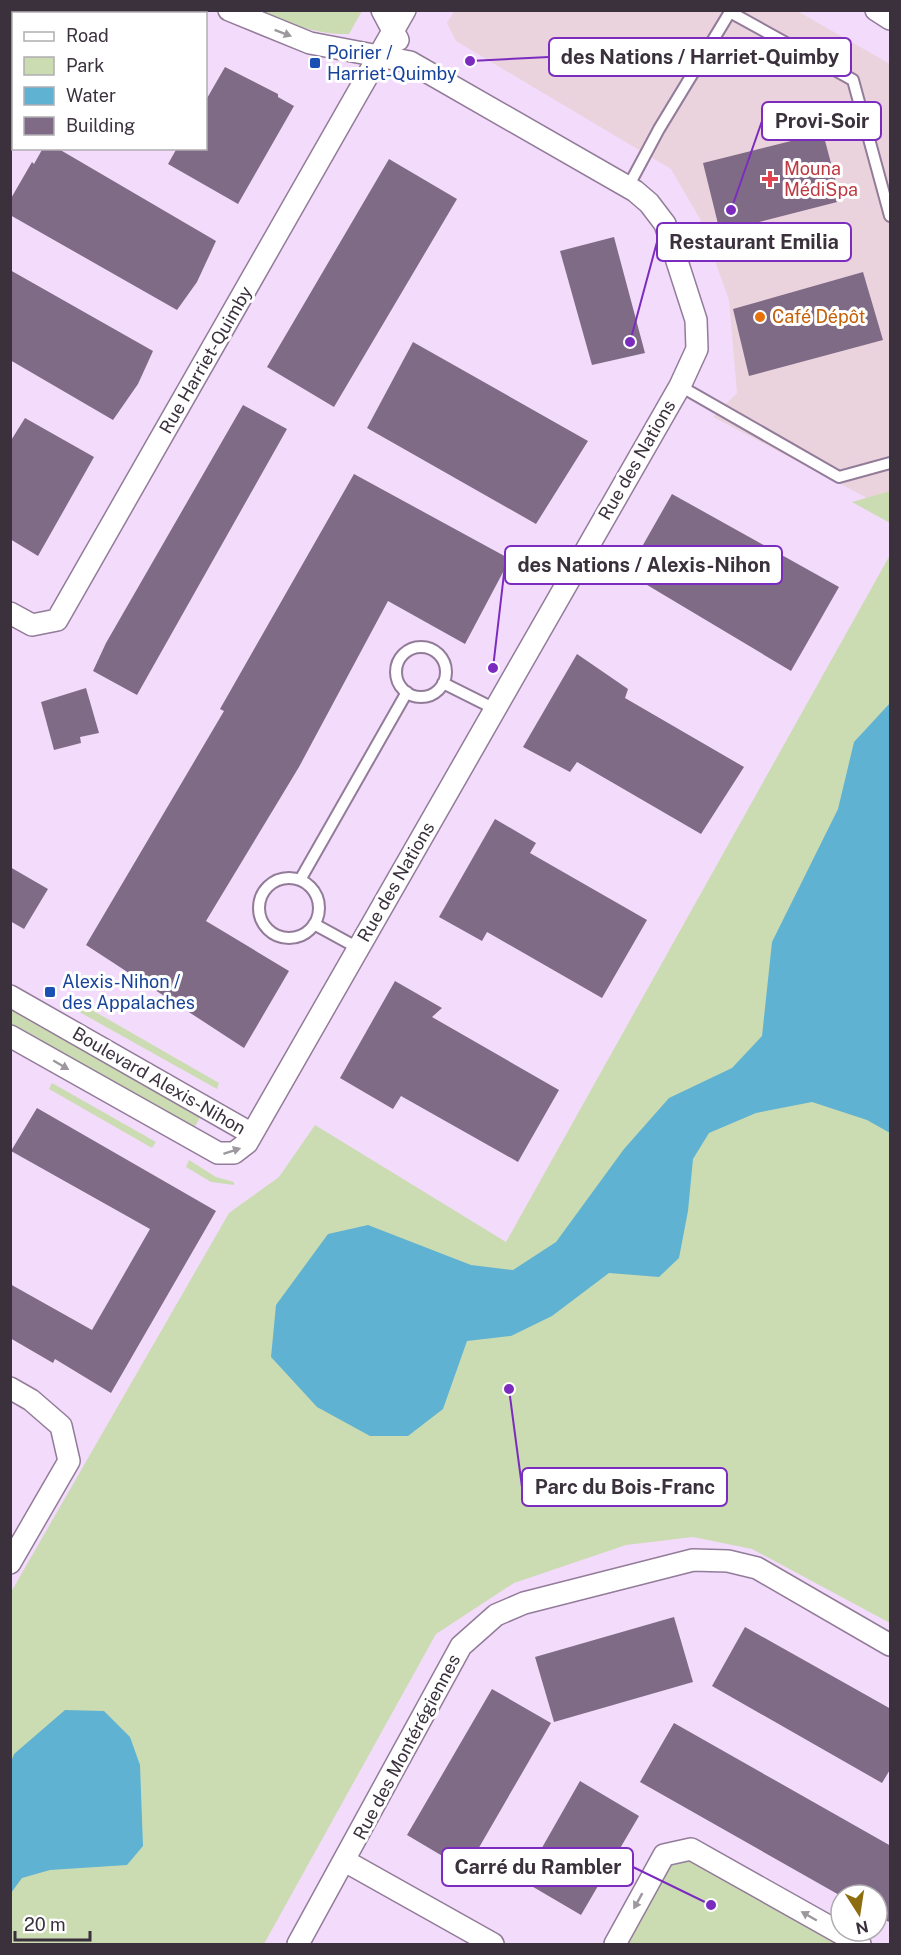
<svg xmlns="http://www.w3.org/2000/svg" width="901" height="1955" viewBox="0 0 901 1955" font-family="'Public Sans',sans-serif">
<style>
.commercial{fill:#ebd3de}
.green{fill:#ccdcb2}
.water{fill:#60b2d2}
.building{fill:#806b87}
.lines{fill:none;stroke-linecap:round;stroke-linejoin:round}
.service-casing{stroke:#927c99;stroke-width:14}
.minor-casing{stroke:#927c99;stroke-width:24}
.service{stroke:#fff;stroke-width:10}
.minor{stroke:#fff;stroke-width:21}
.oneway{fill:#9c989e}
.transit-dot{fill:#1a4fb4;stroke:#fff;stroke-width:2}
.health-dot{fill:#e0444e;stroke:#fff;stroke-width:2}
.food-dot{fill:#e8710a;stroke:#fff;stroke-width:2}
.labels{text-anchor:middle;stroke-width:6;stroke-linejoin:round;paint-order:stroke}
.transit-label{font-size:18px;fill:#164399;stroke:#fff;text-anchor:start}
.health-label{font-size:18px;fill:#be3a42;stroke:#fff;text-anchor:start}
.food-label{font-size:18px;fill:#c56008;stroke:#fff;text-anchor:start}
.street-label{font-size:18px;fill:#3a313d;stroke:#fff}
.leader{fill:none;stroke:#7b2cbf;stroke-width:2}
.callout-dot{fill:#7b2cbf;stroke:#fff;stroke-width:2}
.callout{fill:#fff;stroke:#7b2cbf;stroke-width:2}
.callout-label{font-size:20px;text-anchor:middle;font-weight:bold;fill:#3a313d}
</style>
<rect width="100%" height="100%" fill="#f3dbfb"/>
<path class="commercial" d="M 455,10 L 797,11 L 890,64 L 890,510 L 713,417 L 737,393 L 729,300 L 700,219 L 671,169 L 456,41 L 447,23 Z"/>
<path class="green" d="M 258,11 L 362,11 L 349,34 C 316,35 288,23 258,11 Z
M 890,491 L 890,523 L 852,502 Z
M 890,555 L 890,1623 L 752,1549 L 693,1537 L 626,1545 L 514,1583 L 436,1634 L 264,1944 L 11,1944 L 11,1592 L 229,1213 L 279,1177 L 315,1125 L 506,1242 Z
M 78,1002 L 219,1083 L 217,1089 L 74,1009 Z
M 15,1006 L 203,1112 L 192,1132 L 11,1029 L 11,1013 Z
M 52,1083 L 156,1142 L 152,1148 L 49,1089 Z
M 189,1160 L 216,1177 L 234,1182 L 234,1185 L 211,1182 L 186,1167 Z
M 691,1849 L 860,1944 L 615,1944 L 664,1855 Z"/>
<path class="water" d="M 890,703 L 890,1133 L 867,1120 L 812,1102 L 756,1113 L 709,1133 L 693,1159 L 688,1211 L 679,1258 L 659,1277 L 609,1273 L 552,1316 L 511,1336 L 467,1341 L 443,1409 L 408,1436 L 370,1436 L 317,1407 L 271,1357 L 276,1305 L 328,1234 L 368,1225 L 471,1265 L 513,1270 L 556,1242 L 624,1149 L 669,1098 L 732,1068 L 762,1036 L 772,942 L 838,809 L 854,742 Z
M 65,1710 L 104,1711 L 130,1737 L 140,1765 L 143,1846 L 127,1865 L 50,1870 L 22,1878 L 11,1893 L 11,1762 L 14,1754 Z"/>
<path class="building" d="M 225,67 L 278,94 L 278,97 L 294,106 L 238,204 L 168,164 L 177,148 L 206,148 L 206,100 Z
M 823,133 L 841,201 L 720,232 L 703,163 Z
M 43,148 L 57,148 L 216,241 L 197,282 L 177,310 L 10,215 L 10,200 L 32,162 L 34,164 Z
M 389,159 L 457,199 L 334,407 L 267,367 Z
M 614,237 L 645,353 L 592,365 L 560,251 Z
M 10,270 L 153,351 L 138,384 L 113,420 L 10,360 Z
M 863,272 L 883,340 L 749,376 L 733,309 Z
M 413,342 L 588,441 L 536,524 L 367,428 Z
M 243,405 L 287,429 L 137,695 L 93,671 L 106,643 Z
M 25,418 L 94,457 L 38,556 L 10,539 L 10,442 Z
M 354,474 L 510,559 L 465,644 L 388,601 L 299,767 L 206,921 L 289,971 L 244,1048 L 86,945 L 224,711 L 220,709 Z
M 672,494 L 839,587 L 791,671 L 627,573 Z
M 577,654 L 628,689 L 625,698 L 744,767 L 701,834 L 577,762 L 570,772 L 523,747 Z
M 86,688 L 99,733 L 80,737 L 81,743 L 54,750 L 41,702 Z
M 495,819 L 536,843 L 530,853 L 647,920 L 602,998 L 487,932 L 482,941 L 439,917 Z
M 10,867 L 48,889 L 24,929 L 10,921 Z
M 395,981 L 442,1008 L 432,1017 L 559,1090 L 518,1162 L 401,1096 L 393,1109 L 340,1078 Z
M 37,1108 L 216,1211 L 111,1393 L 55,1359 L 53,1363 L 10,1338 L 10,1284 L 92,1330 L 150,1229 L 11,1151 Z
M 674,1617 L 693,1682 L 554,1722 L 535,1657 Z
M 745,1627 L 891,1709 L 891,1768 L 882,1783 L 712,1686 Z
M 492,1689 L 551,1723 L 466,1870 L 407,1835 Z
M 674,1723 L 891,1846 L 891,1923 L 877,1916 L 877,1895 L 841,1896 L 640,1782 Z
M 580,1781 L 639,1816 L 581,1915 L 523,1881 Z"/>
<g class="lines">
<defs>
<path id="service" d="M 628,187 L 659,129 L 730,12 L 853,80 L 890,216
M 680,386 L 839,477 L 890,463
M396 672a25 25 0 1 1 50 0a25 25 0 1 1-50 0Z
M 443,683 L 495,709
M259 908a30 30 0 1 1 60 0a30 30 0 1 1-60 0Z
M 300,880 L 407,692
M 314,924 L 358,948"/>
<path id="minor" d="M 382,10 L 398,40
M 876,10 L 890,19
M 54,14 L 56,10
M 10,89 L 14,84
M 10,613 L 32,625 L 57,620 L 405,10
M 10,996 L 252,1134
M 10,1036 L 218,1153 L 234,1153 L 247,1143 L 680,386 L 697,349 L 696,320 L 665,224 L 649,203 L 635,191 L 410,62 L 310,43 L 229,10
M 10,1388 L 31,1400 L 61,1426 L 69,1461 L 10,1563
M 345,1861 L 493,1944
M 298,1944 L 461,1646 L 496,1615 L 524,1603 L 693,1560 L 728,1561 L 757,1568 L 890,1645
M 615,1944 L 664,1855 L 691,1849 L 860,1944"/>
</defs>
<use href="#service" class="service-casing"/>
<use href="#minor" class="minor-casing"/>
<use href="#service" class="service"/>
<use href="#minor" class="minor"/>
</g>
<defs><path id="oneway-solid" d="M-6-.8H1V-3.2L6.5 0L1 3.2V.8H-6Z" transform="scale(1.5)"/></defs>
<g class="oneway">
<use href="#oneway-solid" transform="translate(283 33) rotate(21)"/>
<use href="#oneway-solid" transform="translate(61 1065) rotate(30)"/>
<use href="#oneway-solid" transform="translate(232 1151) rotate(-18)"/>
<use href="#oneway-solid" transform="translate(638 1901) rotate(119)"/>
<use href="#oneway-solid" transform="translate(809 1916) rotate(-150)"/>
</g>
<g class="transit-dot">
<rect x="309" y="57" width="12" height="12" rx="3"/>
<rect x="44" y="986" width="12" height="12" rx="3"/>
</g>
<path class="health-dot" d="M767 170h6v6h6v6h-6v6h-6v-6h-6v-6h6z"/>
<circle class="food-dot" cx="760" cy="317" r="6"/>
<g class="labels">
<g class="transit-label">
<text x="327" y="59">Poirier /<tspan x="327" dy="21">Harriet-Quimby</tspan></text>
<text x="62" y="988">Alexis-Nihon /<tspan x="62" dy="21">des Appalaches</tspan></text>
</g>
<g class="health-label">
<text x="784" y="175">Mouna<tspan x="784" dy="21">MédiSpa</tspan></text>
</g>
<g class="food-label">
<text x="772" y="323">Café Dépôt</text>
</g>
<g class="street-label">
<text transform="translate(206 360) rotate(-60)" y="6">Rue Harriet-Quimby</text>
<text transform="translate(637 460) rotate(-60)" y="6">Rue des Nations</text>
<text transform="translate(396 882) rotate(-60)" y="6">Rue des Nations</text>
<text transform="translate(159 1081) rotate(30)" y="6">Boulevard Alexis-Nihon</text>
<text transform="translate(407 1747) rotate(-62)" y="6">Rue des Montérégiennes</text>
</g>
</g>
<path class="leader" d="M470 61L549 57M731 210L762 121M630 342L657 242M493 668L505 565M509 1389L522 1487M711 1905L633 1867"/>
<g class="callout-dot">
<circle cx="470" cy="61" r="6"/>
<circle cx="731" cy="210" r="6"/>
<circle cx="630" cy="342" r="6"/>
<circle cx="493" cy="668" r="6"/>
<circle cx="509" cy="1389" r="6"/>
<circle cx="711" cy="1905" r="6"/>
</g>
<g class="callout">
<rect x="549" y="38" width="302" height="38" rx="6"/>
<rect x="762" y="102" width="119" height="38" rx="6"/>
<rect x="657" y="223" width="194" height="38" rx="6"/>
<rect x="505" y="546" width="277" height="38" rx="6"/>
<rect x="522" y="1468" width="205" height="38" rx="6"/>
<rect x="442" y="1848" width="191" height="38" rx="6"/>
</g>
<g class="callout-label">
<text x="700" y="64">des Nations / Harriet-Quimby</text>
<text x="822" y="128">Provi-Soir</text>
<text x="754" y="249">Restaurant Emilia</text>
<text x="644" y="572">des Nations / Alexis-Nihon</text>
<text x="625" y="1494">Parc du Bois-Franc</text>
<text x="538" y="1874">Carré du Rambler</text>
</g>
<rect width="901" height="1955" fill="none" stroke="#3a313d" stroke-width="24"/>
<rect x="12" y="12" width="195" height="138" fill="#ffffff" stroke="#b0adb1" stroke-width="1.5"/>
<rect x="24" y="32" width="30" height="9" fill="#ffffff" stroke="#b0adb1" stroke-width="1.5"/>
<text x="66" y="42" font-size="18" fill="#3a313d">Road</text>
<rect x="24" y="57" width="30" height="18" fill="#ccdcb2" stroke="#b0adb1" stroke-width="1.5"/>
<text x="66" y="72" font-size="18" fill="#3a313d">Park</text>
<rect x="24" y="87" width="30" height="18" fill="#60b2d2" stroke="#b0adb1" stroke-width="1.5"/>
<text x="66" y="102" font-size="18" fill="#3a313d">Water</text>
<rect x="24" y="117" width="30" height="18" fill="#806b87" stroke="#b0adb1" stroke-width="1.5"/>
<text x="66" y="132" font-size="18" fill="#3a313d">Building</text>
<g transform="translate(859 1913) rotate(168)"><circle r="28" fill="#ffffff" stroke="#b0adb1" stroke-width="1.5"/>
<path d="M0-4.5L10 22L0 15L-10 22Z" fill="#8e6c10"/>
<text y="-9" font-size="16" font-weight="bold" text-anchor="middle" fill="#3a313d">N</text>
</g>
<path d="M15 1931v9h75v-9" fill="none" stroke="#3a313d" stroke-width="3"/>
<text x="24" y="1931" font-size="18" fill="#3a313d" stroke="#ffffff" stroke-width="4.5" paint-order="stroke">20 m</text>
</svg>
